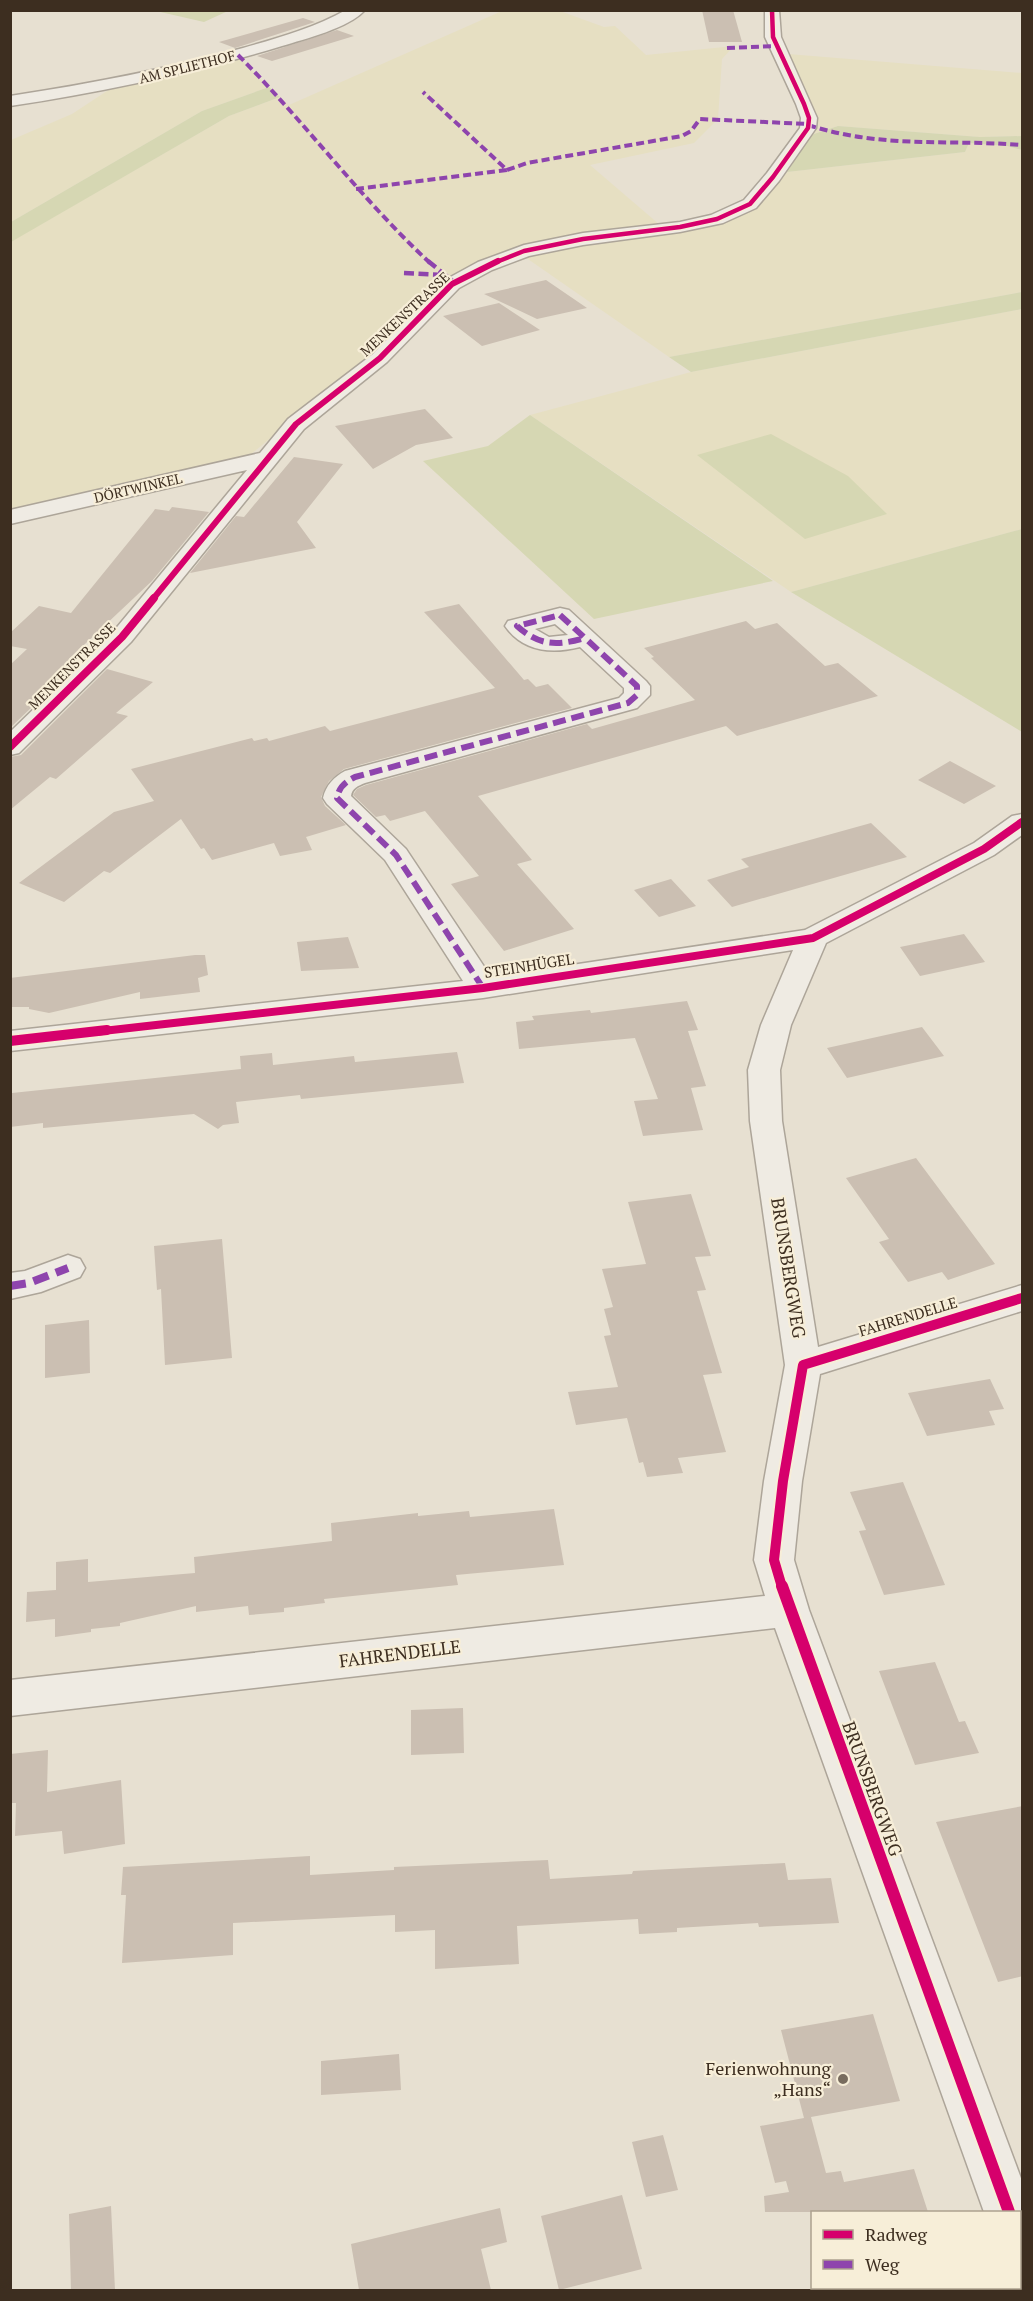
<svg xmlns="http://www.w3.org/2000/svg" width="1033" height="2301" viewBox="0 0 1033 2301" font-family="'PT Serif',serif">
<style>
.farmland{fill:#e6dfc2}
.green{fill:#d6d7b3}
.building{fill:#cbbfb2}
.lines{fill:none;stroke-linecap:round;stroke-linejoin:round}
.street-casing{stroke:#ada599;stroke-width:3}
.street{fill:#efebe3;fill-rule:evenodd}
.quiet-far4{stroke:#8e44ad;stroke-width:4;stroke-dasharray:8 4;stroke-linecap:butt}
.quiet-far3{stroke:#8e44ad;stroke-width:4.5;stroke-dasharray:10 4.5;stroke-linecap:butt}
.quiet-far2{stroke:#8e44ad;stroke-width:6;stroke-dasharray:13 6;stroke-linecap:butt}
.quiet-far1{stroke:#8e44ad;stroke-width:8;stroke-dasharray:16 8;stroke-linecap:butt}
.quiet{stroke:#8e44ad;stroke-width:10;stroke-dasharray:20 10;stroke-linecap:butt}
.cycleway-far4-casing{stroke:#f7eed8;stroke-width:7}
.cycleway-far3-casing{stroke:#f7eed8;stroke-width:8}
.cycleway-far2-casing{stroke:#f7eed8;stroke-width:10}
.cycleway-far1-casing{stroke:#f7eed8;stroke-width:14}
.cycleway-casing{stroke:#f7eed8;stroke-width:16}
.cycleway-far4{stroke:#d6006c;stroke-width:4.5}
.cycleway-far3{stroke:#d6006c;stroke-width:6}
.cycleway-far2{stroke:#d6006c;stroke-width:8}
.cycleway-far1{stroke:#d6006c;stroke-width:10}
.cycleway{stroke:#d6006c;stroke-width:12}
.poi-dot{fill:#786c5e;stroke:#f7eed8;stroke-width:2}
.labels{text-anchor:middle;stroke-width:4.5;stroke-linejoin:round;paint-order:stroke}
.far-street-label{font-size:14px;fill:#3d2e20;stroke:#f7eed8}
.street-label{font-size:15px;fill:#3d2e20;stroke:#f7eed8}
.near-street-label{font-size:18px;fill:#3d2e20;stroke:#f7eed8}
.near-poi-label{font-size:18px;fill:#3d2e20;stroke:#f7eed8;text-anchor:end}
</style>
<rect width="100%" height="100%" fill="#e7e0d1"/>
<path class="farmland" d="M 502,11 L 560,11 L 604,27 L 615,26 L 646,55 L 734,46 L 722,59 L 718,119 L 694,143 L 590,165 L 660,225 L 574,236 L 518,249 L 423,304 L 372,354 L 250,455 L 236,462 L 11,513 L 10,242 L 229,116 L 280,97 L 289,105 Z
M 788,54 L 1022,73 L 1022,136 L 980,137 L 838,126 L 811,135 L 816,119 L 811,103 Z
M 239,58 L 269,87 L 202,111 L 11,222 L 11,140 L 72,114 L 110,89 Z
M 969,143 L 1007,146 L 1022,150 L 1022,292 L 669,357 L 525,257 L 563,247 L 723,221 L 742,215 L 758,205 L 787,172 L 965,152 Z
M 1022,309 L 1022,529 L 791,592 L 530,415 L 691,372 Z"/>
<path class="green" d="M 156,11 L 225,10 L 228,11 L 204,22 Z
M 269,87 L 280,97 L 229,116 L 11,242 L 11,222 L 202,111 Z
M 838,126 L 980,137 L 1022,136 L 1022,150 L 1007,146 L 969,143 L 965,152 L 787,172 L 811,135 Z
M 1022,292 L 1022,309 L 691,372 L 669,357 Z
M 530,415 L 773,581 L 594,619 L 423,461 L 488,446 Z
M 771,434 L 848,476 L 887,514 L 805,539 L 697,455 Z
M 1022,529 L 1022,732 L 791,592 Z"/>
<path class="building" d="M 702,10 L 733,10 L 742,42 L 709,42 Z
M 303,18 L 315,22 L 235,48 L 219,42 Z
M 337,30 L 354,36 L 272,61 L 257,56 Z
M 546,280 L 587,308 L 537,319 L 484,294 Z
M 499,303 L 540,330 L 482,346 L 443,316 Z
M 425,409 L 453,438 L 416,445 L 373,469 L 335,426 Z
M 294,457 L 343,464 L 297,522 L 316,548 L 190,573 L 236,516 L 244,517 Z
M 172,507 L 209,512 L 152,581 L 69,659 L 79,662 L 10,728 L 10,665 L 27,649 L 10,646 L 10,633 L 39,606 L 71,613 L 153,512 L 155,509 L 169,511 Z
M 459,604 L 524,680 L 528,679 L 536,687 L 548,684 L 572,708 L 344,769 L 329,781 L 321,797 L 325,806 L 346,825 L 306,837 L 312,850 L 280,856 L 274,843 L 212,860 L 204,848 L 201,849 L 181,819 L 110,873 L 104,871 L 64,902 L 19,883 L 114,812 L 154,801 L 131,769 L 252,738 L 254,741 L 267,738 L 269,741 L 325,726 L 330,731 L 495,688 L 424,612 Z
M 746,621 L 755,629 L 777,623 L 825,666 L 838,663 L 878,696 L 737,736 L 726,726 L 478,796 L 532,860 L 517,864 L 574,929 L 504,951 L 451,884 L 479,876 L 425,811 L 390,821 L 385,815 L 376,817 L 353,795 L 357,789 L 366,785 L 587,724 L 592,729 L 695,700 L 651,658 L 654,657 L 644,648 Z
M 107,669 L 153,682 L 116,713 L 128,716 L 56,779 L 50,777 L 10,810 L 10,757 L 21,755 Z
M 950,761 L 996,786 L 964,804 L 918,780 Z
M 871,823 L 907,857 L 732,907 L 707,880 L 749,867 L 741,859 Z
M 671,879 L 696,906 L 659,917 L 634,890 Z
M 964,934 L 985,962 L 920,976 L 900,947 Z
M 348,937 L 359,968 L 301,971 L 297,942 Z
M 195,955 L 205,955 L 208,975 L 198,978 L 200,992 L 140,999 L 140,992 L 49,1013 L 29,1009 L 29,1007 L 10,1007 L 10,978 Z
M 687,1001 L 698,1030 L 688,1031 L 706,1086 L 691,1088 L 703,1130 L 643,1136 L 634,1101 L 658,1099 L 635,1038 L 519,1049 L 516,1022 L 534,1020 L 532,1016 L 590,1010 L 591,1013 Z
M 922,1027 L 944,1056 L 847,1078 L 827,1048 Z
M 457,1052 L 464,1083 L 301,1099 L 300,1095 L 236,1102 L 239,1123 L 223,1125 L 218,1129 L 194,1114 L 43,1128 L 43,1123 L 10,1127 L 12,1093 L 241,1069 L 240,1056 L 272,1053 L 273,1065 L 354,1056 L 355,1062 Z
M 916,1158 L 995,1264 L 948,1280 L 942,1272 L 908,1282 L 879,1242 L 889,1239 L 846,1178 Z
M 691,1194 L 711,1256 L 695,1257 L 706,1290 L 697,1291 L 722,1373 L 703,1375 L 726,1452 L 678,1458 L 683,1473 L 647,1477 L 643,1462 L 639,1463 L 627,1418 L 576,1425 L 568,1392 L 618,1387 L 604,1336 L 611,1335 L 604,1309 L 613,1307 L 602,1269 L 646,1264 L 628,1202 Z
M 222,1239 L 232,1358 L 165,1365 L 161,1289 L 157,1290 L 154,1246 Z
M 89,1320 L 90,1373 L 45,1378 L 45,1325 Z
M 990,1379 L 1004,1409 L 989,1411 L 995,1425 L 927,1436 L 908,1393 Z
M 903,1482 L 945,1585 L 884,1595 L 859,1531 L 866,1530 L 850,1492 Z
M 554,1509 L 564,1565 L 456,1575 L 458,1585 L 324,1599 L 325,1603 L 284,1608 L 284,1612 L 249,1615 L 248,1606 L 196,1612 L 196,1606 L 120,1623 L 120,1626 L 91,1629 L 91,1632 L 55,1637 L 55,1619 L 26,1622 L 27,1592 L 56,1590 L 56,1562 L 88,1559 L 88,1582 L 195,1573 L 194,1557 L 332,1541 L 331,1523 L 418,1513 L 418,1516 L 469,1511 L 470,1517 Z
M 935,1662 L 959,1722 L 965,1721 L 979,1753 L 915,1765 L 879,1671 Z
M 463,1708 L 464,1753 L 411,1755 L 411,1710 Z
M 48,1750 L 47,1792 L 121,1780 L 125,1844 L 64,1854 L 62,1831 L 15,1836 L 16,1803 L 10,1803 L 10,1754 Z
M 1023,1806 L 1023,1976 L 998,1982 L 936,1822 Z
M 310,1856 L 310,1875 L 394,1870 L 394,1867 L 548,1860 L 550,1879 L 632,1874 L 633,1871 L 785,1863 L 788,1880 L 831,1878 L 839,1923 L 759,1927 L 758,1923 L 677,1928 L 677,1932 L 639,1934 L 638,1919 L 517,1926 L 519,1964 L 435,1969 L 435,1930 L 395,1932 L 395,1915 L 233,1923 L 233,1955 L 122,1963 L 126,1895 L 121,1895 L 123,1867 Z
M 873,2014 L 900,2101 L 811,2117 L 826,2173 L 841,2171 L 844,2182 L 914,2169 L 928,2212 L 765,2212 L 764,2196 L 789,2192 L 786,2181 L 775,2183 L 760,2126 L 804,2118 L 781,2030 Z
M 399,2054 L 401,2090 L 321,2095 L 321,2061 Z
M 663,2135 L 678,2190 L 646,2197 L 632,2142 Z
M 622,2195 L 642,2269 L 559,2290 L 541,2216 Z
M 111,2206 L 115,2290 L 71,2290 L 69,2214 Z
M 500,2208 L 507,2242 L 481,2249 L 491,2290 L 359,2290 L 351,2244 Z"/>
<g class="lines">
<defs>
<path id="street" d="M 346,10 L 365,10 C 349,28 305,39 282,46 C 193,73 102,92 10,106 L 10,96 C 89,84 167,69 243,48 C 278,38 314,28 346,10 Z
M 765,10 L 779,10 L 781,37 L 817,118 L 816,128 L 779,181 L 756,208 L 723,223 L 680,232 L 583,245 L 529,256 L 492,270 L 459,288 L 387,362 L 304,429 L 131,642 L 19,753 L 10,755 L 10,732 L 113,632 L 247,470 L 10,524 L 10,510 L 260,453 L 288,419 L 373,354 L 445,280 L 478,262 L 524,245 L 583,233 L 680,222 L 711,215 L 744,200 L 767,173 L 800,128 L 801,118 L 796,104 L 765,37 Z
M 560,608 L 569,610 L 646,681 L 650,686 L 650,695 L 637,708 L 365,783 C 358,786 352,788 351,796 L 406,849 L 491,977 L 805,930 L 974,843 L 1012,816 L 1022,814 L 1022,835 L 994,855 L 826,943 L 791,1025 L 780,1070 L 782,1121 L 818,1347 L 1022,1285 L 1022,1311 L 820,1374 L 802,1481 L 794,1560 L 809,1610 L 1022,2181 L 1022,2274 L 1020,2273 L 1020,2212 L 984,2212 L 775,1628 L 10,1716 L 10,1680 L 765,1596 L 754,1560 L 764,1481 L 785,1365 L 750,1121 L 748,1070 L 761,1025 L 793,950 L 483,998 L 10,1051 L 10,1031 L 463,981 L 385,860 L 327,804 L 323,798 C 326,785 334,777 345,771 L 619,698 L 624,693 L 624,688 L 580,647 C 552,654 523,652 505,626 L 508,621 ZM 555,624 L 568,635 L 549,637 L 535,629 Z
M 68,1255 L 80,1259 L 85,1268 L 80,1277 L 41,1292 L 10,1299 L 10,1273 L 25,1271 Z
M 905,2288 L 963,2288 L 962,2290 L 905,2290 Z"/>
</defs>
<use href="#street" class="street-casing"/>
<use href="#street" class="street"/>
<path class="quiet-far4" d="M 727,48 L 776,46
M 238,55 C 305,122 360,198 430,263
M 808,125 C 884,149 945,139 1022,145
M 507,170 L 527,163 L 682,136 L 691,131 L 700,119 L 808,124
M 356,189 L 507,170 L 423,92"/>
<path class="quiet-far3" d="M 428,261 L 455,283
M 404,273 L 445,275"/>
<path class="quiet-far2" d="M 560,615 L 585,638 C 557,646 539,646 517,626 Z
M 483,988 L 396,855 L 337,798 C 339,787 345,782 355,777 L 628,703 L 637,695 L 637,686 L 585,638"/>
<path class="quiet-far1" d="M 10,1286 L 29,1283 L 68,1268"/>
<path class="quiet" d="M 930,2290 L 937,2288"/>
<defs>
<path id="cycleway-far4" d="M 494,263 L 524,251 L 583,239 L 680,227 L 717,219 L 750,204 L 773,177 L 808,128 L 809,118 L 804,104 L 773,37 L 772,10"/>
<path id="cycleway-far3" d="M 153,599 L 296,424 L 380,358 L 452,284 L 498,261"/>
<path id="cycleway-far2" d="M 10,747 L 122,637 L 154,598
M 94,1032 L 483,988 L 813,938 L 984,849 L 1022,822"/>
<path id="cycleway-far1" d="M 10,1041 L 107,1030
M 782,1587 L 774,1560 L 783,1481 L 803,1365 L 1022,1298"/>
<path id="cycleway" d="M 782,1586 L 1009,2212"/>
</defs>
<use href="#cycleway-far4" class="cycleway-far4-casing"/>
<use href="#cycleway-far3" class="cycleway-far3-casing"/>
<use href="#cycleway-far2" class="cycleway-far2-casing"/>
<use href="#cycleway-far1" class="cycleway-far1-casing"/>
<use href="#cycleway" class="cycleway-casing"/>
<use href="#cycleway-far4" class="cycleway-far4"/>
<use href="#cycleway-far3" class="cycleway-far3"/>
<use href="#cycleway-far2" class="cycleway-far2"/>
<use href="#cycleway-far1" class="cycleway-far1"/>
<use href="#cycleway" class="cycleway"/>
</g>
<circle class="poi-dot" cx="843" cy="2079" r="6"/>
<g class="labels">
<g class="far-street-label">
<text transform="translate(187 67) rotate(-14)" y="5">AM SPLIETHOF</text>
<text transform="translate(405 314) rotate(-43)" y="5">MENKENSTRASSE</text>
<text transform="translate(138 488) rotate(-13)" y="5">DÖRTWINKEL</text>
<text transform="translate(72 666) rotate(-45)" y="5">MENKENSTRASSE</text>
</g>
<g class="street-label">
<text transform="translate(529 966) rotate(-9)" y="5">STEINHÜGEL</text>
<text transform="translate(908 1317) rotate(-17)" y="5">FAHRENDELLE</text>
</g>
<g class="near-street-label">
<text transform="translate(788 1268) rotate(81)" y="6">BRUNSBERGWEG</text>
<text transform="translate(400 1654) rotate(-7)" y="6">FAHRENDELLE</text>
<text transform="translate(872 1789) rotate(70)" y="6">BRUNSBERGWEG</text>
</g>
<g class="near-poi-label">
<text x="831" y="2075">Ferienwohnung<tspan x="831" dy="21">„Hans“</tspan></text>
</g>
</g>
<rect width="1033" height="2301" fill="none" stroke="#3d2e20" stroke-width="24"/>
<rect x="811" y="2211" width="210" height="78" fill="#f7eed8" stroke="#ada18e" stroke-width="1.5"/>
<rect x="823" y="2230" width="30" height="9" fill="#d6006c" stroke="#ada18e" stroke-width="1.5"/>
<text x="865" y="2241" font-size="18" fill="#3d2e20">Radweg</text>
<rect x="823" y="2260" width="30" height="9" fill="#8e44ad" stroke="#ada18e" stroke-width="1.5"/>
<text x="865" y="2271" font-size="18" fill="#3d2e20">Weg</text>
</svg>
